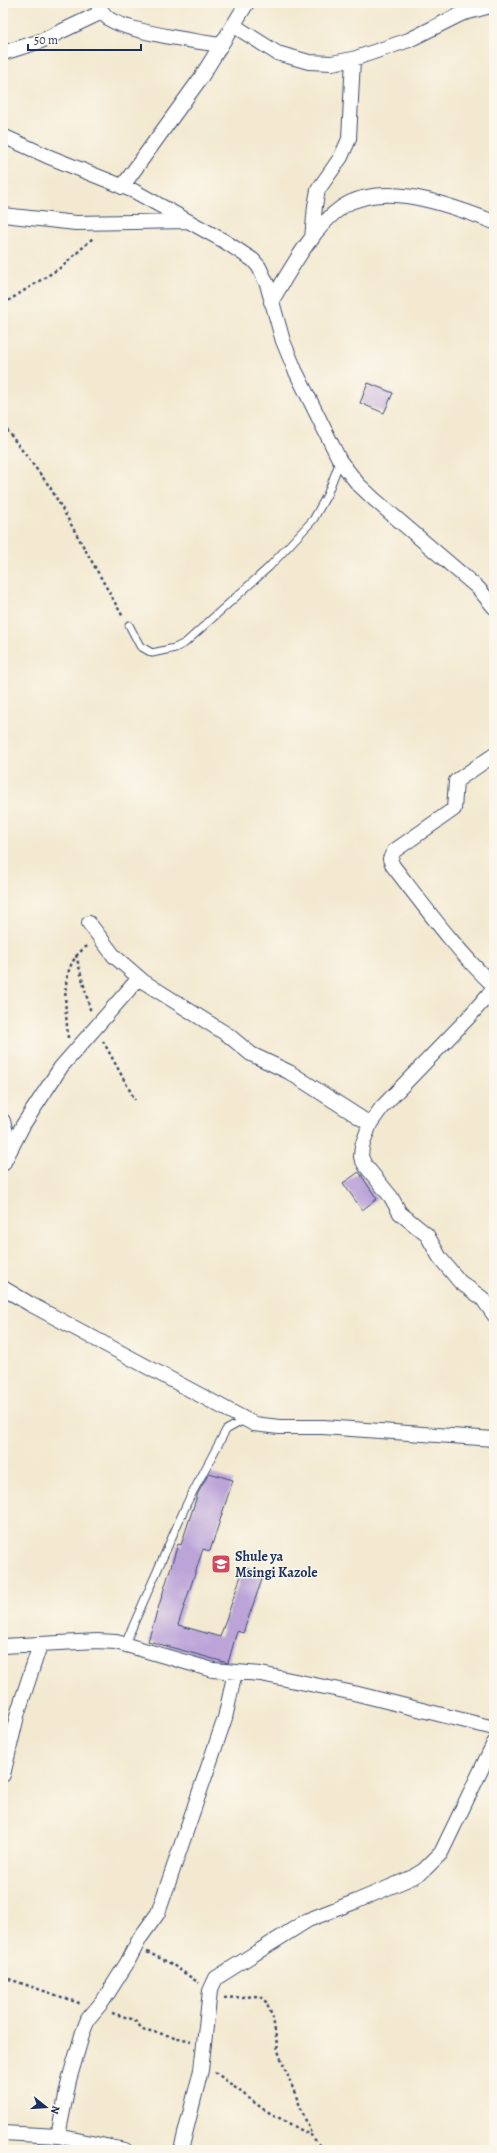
<svg xmlns="http://www.w3.org/2000/svg" width="497" height="2153" viewBox="0 0 497 2153" font-family="Alegreya,serif">
<style>
.building{fill:#bca4d9}
.lines{fill:none;stroke-linecap:round;stroke-linejoin:round}
.service-casing{stroke:#3b4b6f;stroke-width:9}
.minor-casing{stroke:#3b4b6f;stroke-width:16}
.path{stroke:#3b4b6f;stroke-width:2.5;stroke-dasharray:3 3;stroke-linecap:butt}
.service{stroke:#fff;stroke-width:7}
.minor{stroke:#fff;stroke-width:14}
.labels{text-anchor:middle;stroke-width:3;stroke-linejoin:round;paint-order:stroke}
.poi-label{font-size:14px;font-weight:bold;fill:#1b2f5e;stroke:#fbf7ec;text-anchor:start}
</style>
<rect width="100%" height="100%" fill="#fbf7ec"/>
<filter id="ink" filterUnits="userSpaceOnUse"><feTurbulence type="fractalNoise" baseFrequency=".025" numOctaves="2"/><feDisplacementMap in="SourceGraphic" scale="8" xChannelSelector="R" yChannelSelector="G"/><feConvolveMatrix kernelMatrix="1 2 1 2 8 2 1 2 1" color-interpolation-filters="sRGB"/></filter>
<filter id="wash" filterUnits="userSpaceOnUse"><feTurbulence type="fractalNoise" baseFrequency=".012" numOctaves="4" result="noise"/><feDisplacementMap in="SourceGraphic" scale="16" xChannelSelector="R" yChannelSelector="G"/><feGaussianBlur stdDeviation="0.9" result="paint"/><feColorMatrix in="noise" values="0 0 0 0 0 0 0 0 0 0 0 0 0 0 0 0 0 1.4 0 .05"/><feComposite in="paint" operator="in"/></filter>
<g filter="url(#wash)">
<rect width="100%" height="100%" fill="#f3e9d0"/>
<g id="blocks">
<path class="building" d="M 368,383 L 393,393 L 384,413 L 360,403 Z
M 359,1172 L 377,1199 L 362,1210 L 343,1183 Z
M 209,1473 L 233,1480 L 210,1551 L 203,1549 L 178,1625 L 220,1637 L 244,1567 L 264,1574 L 243,1633 L 237,1631 L 228,1663 L 148,1641 L 178,1544 L 181,1545 L 198,1493 Z"/>
</g>
</g>
<g filter="url(#ink)">
<use href="#blocks" fill-opacity="0" stroke="#3b4b6f" stroke-width="1"/>
<g class="lines">
<defs>
<path id="service" d="M 129,625 L 140,646 L 152,653 L 175,648 L 185,643 L 269,567 L 313,520 L 327,495 L 340,461
M 125,1644 L 187,1503 L 226,1430 L 244,1420"/>
<path id="minor" d="M 97,3 C 100,9 103,14 108,18 C 126,32 195,41 220,45
M 233,25 L 277,53 L 309,62 L 332,63 L 353,59 L 409,40 L 461,14 L 494,5
M 3,53 L 41,41 L 102,12
M 3,136 L 47,156 L 134,191 L 224,241 L 253,260 L 259,267 L 267,284 L 283,341 L 295,370 L 340,461 L 358,484 L 375,500 L 478,588 L 494,607
M 122,187 L 200,79 L 247,3
M 3,215 L 76,223 L 188,221
M 312,239 L 315,206 L 318,190 L 341,157 L 349,139 L 353,59
M 271,302 C 289,272 313,227 342,207 C 384,179 452,206 494,222
M 494,755 L 456,781 L 454,809 L 394,851 L 390,859 L 393,866 C 425,907 456,950 494,986
M 89,923 L 114,956 L 144,982 L 228,1035 L 251,1054 L 289,1072 L 370,1124
M 494,988 L 468,1018 L 382,1107 L 370,1124 L 362,1146 L 361,1157 L 365,1165 L 391,1197 L 400,1213 L 427,1235 L 440,1258 L 460,1282 L 482,1298 L 494,1315
M 3,1121 L 10,1148
M 3,1164 L 23,1125 L 61,1067 L 139,978
M 3,1288 L 30,1304 L 254,1424 L 279,1427 L 323,1427 L 494,1439
M 3,1646 L 97,1641 L 116,1642 L 213,1670 L 261,1674 L 354,1693 L 494,1728
M 3,1775 L 18,1712 L 40,1645
M 3,2133 L 58,2136 L 125,2150
M 58,2136 L 69,2080 L 83,2032 L 88,2019 L 103,2001 L 127,1963 L 140,1938 L 158,1913 L 225,1718 L 235,1672
M 181,2150 L 201,2070 L 210,1991 L 216,1978 L 308,1920 L 357,1901 L 413,1877 L 424,1870 L 441,1853 L 494,1743"/>
</defs>
<use href="#service" class="service-casing"/>
<use href="#minor" class="minor-casing"/>
<path class="path" d="M 3,304 L 63,266 L 94,237
M 3,425 L 50,487 L 123,617
M 76,955 L 91,1013
M 68,1038 C 66,1007 57,964 89,945
M 103,1041 L 135,1100
M 147,1952 L 170,1963 L 199,1983
M 3,1977 L 82,2004
M 224,1998 L 259,1996 L 266,2002 L 273,2018 L 278,2051 L 312,2136
M 112,2013 L 135,2020 L 142,2029 L 191,2041
M 215,2072 L 263,2109 L 312,2136 L 319,2145 L 320,2150"/>
<use href="#service" class="service"/>
<use href="#minor" class="minor"/>
</g>
</g>
<defs>
<symbol id="school-square" viewBox="-11 -11 22 22"><rect x="-9" y="-9" width="18" height="18" rx="4" fill="#d1495b" stroke="#fbf7ec"/><path d="M0-5L7-2L0 1L-7-2ZM-4 1L0 2.5L4 1V4Q0 6-4 4Z" fill="#fff"/></symbol>
</defs>
<g fill-rule="evenodd">
<use href="#school-square" x="210" y="1553" width="22" height="22"/>
</g>
<g class="labels">
<g class="poi-label">
<text x="235" y="1561">Shule ya<tspan x="235" dy="16">Msingi Kazole</tspan></text>
</g>
</g>
<rect width="497" height="2153" fill="none" stroke="#fbf7ec" stroke-width="16"/>
<g transform="translate(46 2107) rotate(107)" stroke="#fbf7ec" stroke-width="3" paint-order="stroke">
<path d="M0-3L7 15L0 10L-7 15Z" fill="#1b2f5e"/>
<text y="-6" font-size="11" font-weight="bold" text-anchor="middle" fill="#1b2f5e">N</text>
</g>
<path d="M28 44v6h113v-6" fill="none" stroke="#1b2f5e" stroke-width="2"/>
<text x="34" y="44" font-size="12" fill="#1b2f5e" stroke="#fbf7ec" stroke-width="3" paint-order="stroke">50 m</text>
</svg>
